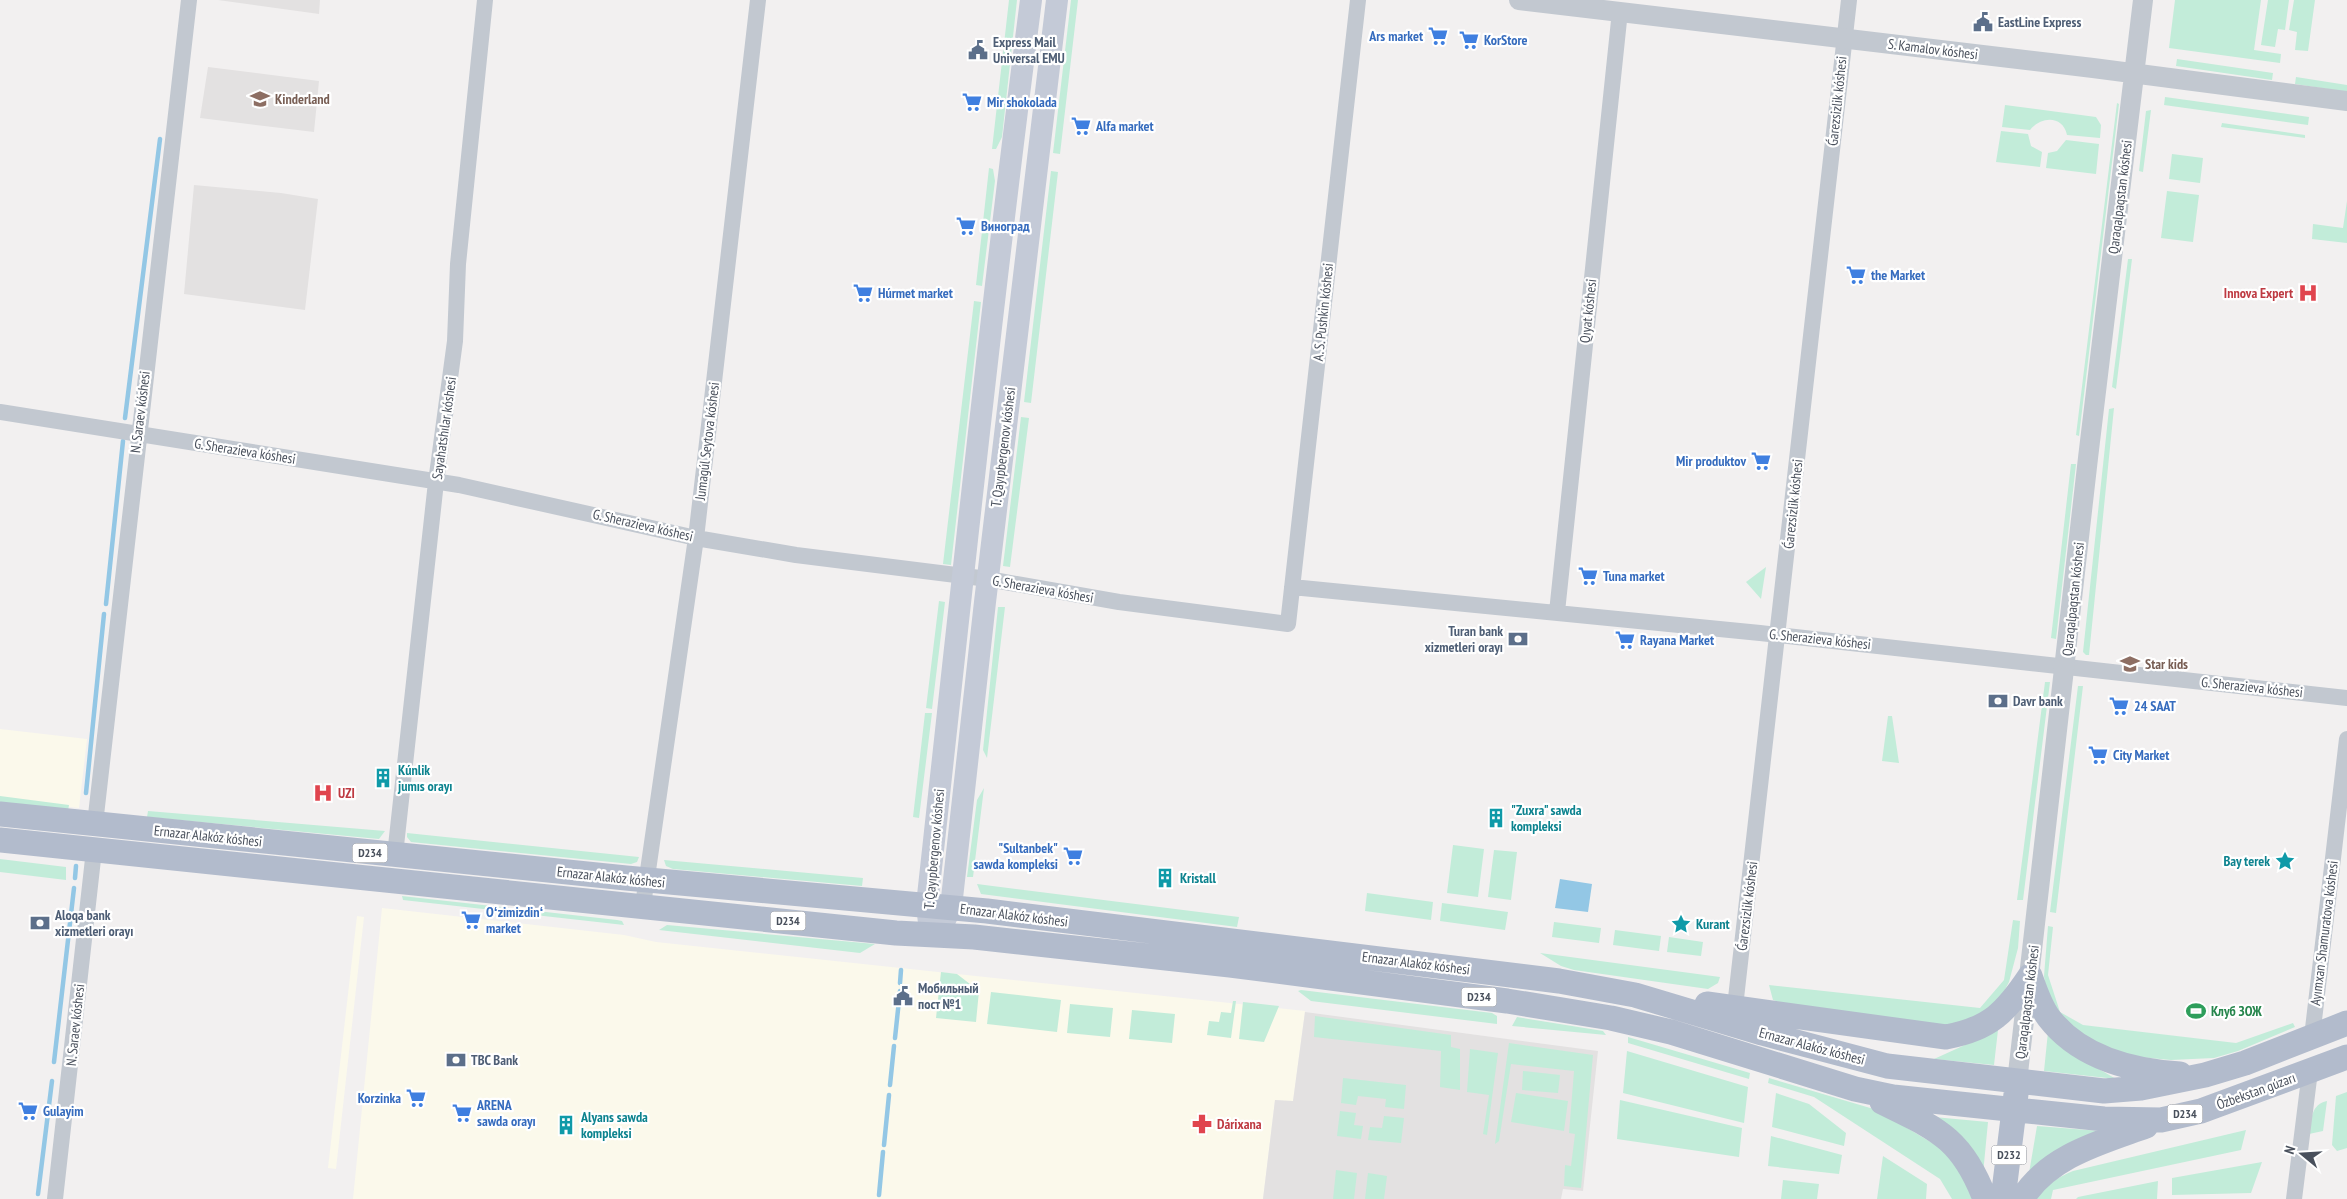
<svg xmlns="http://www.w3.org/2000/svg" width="2347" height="1199" viewBox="0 0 2347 1199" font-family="'PT Sans Narrow',sans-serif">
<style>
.commercial{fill:#fbf9eb}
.education{fill:#e3e1e1}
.green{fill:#c2ecd9}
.water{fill:#93c7e5}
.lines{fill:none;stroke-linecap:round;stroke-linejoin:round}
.stream{stroke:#93c7e5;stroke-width:4.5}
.minor{stroke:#c2c8d0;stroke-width:16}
.tertiary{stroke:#c2c8d0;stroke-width:20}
.secondary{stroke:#c4cad7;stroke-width:22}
.primary{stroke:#b2bbcc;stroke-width:25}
.labels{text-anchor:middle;stroke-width:4.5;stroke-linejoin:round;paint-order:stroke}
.shield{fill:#fff;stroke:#80848d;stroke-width:1}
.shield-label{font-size:12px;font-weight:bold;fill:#49505c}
.service-label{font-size:14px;font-weight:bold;fill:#4e5e75;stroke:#fff;text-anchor:start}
.shop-label{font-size:14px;font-weight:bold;fill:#366cbe;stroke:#fff;text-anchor:start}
.street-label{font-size:14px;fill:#49505c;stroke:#fff}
.education-label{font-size:14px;font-weight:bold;fill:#785e54;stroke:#fff;text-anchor:start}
.health-label{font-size:14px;font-weight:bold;fill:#be3a42;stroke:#fff;text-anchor:start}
.culture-label{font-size:14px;font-weight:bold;fill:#0d838f;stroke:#fff;text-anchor:start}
.leisure-label{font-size:14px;font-weight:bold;fill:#27864d;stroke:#fff;text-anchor:start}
</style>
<rect width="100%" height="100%" fill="#f2f0f0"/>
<path class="commercial" d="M 0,729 L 87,739 L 79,808 L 0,799 Z
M 382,908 L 624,935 L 656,942 L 1305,1011 L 1293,1102 L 1275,1100 L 1263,1199 L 353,1199 Z
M 357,916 L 364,917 L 336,1169 L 328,1168 Z"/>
<path class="education" d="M 218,0 L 320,0 L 319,14 Z
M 208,67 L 319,81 L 314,132 L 200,118 Z
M 194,185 L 281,193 L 318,199 L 305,310 L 184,294 Z
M 1305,1012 L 1598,1051 L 1583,1191 L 1563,1189 L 1561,1199 L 1263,1199 L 1275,1100 L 1293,1101 Z"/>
<path class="green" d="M 1009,0 L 1017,0 L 1002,137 L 996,149 L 992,149 Z
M 1071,0 L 1078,0 L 1060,154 L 1053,153 Z
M 2175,0 L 2261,0 L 2254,50 L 2281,54 L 2280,63 L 2169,48 Z
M 2268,0 L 2289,0 L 2285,30 L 2278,29 L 2275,47 L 2261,45 Z
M 2294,0 L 2315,0 L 2308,51 L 2295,50 L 2297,32 L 2289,30 Z
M 2177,59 L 2273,73 L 2272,80 L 2176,66 Z
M 2296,77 L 2347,85 L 2347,92 L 2295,84 Z
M 2165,97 L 2309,117 L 2308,125 L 2164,105 Z
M 2117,103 L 2119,104 L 2079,436 L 2076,435 Z
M 2005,105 L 2096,117 L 2101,125 L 2100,138 L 2067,135 C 2063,115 2041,116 2030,130 L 2002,127 Z
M 2151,110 L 2143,172 L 2139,171 L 2146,111 Z
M 2222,123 L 2305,135 L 2305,138 L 2221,127 Z
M 2001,131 L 2028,134 L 2031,146 L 2042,152 L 2040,167 L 1996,162 Z
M 2066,140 L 2099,144 L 2096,174 L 2046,168 L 2048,153 L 2057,151 Z
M 2172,154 L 2203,158 L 2200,183 L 2169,179 Z
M 989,168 L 993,169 L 995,181 L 982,286 L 976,285 Z
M 1051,171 L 1058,172 L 1031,403 L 1024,402 Z
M 2167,191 L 2199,195 L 2193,242 L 2161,238 Z
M 2347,201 L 2347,243 L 2312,239 L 2313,224 L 2343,228 Z
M 2128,259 L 2132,259 L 2116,389 L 2112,387 Z
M 974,301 L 981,302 L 951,565 L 943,564 Z
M 2114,408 L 2089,655 L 2086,655 L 2083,652 L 2109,409 Z
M 1021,417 L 1029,418 L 1010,567 L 1003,566 Z
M 2071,464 L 2076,464 L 2056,639 L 2051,638 Z
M 1766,567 L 1761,599 L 1746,582 Z
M 939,601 L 945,602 L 932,709 L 926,708 Z
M 998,607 L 1005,607 L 987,758 L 983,750 Z
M 2045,682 L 2050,682 L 2023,900 L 2017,900 Z
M 2078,686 L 2083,686 L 2056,913 L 2050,912 Z
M 925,713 L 932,713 L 919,818 L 913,817 Z
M 1888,716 L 1892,716 L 1899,763 L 1882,761 Z
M 984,788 L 973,877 L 967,877 L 977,800 Z
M 0,796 L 69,805 L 68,811 L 0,802 Z
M 148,811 L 385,831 L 379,839 L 147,817 Z
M 407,833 L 639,857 L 637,862 L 631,864 L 411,842 L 407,837 Z
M 1453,845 L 1484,849 L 1478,897 L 1447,893 Z
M 1494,850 L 1517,852 L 1511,900 L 1488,897 Z
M 0,859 L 66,867 L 66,880 L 0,872 Z
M 664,860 L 863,878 L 862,886 L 673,869 L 666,866 Z
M 977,884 L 1239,917 L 1237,927 L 981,894 Z
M 1367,893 L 1433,902 L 1431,920 L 1365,911 Z
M 402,896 L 617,920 L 622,921 L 624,925 L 403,900 Z
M 1442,903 L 1508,912 L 1505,930 L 1440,921 Z
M 2013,920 L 2020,921 L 2018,948 L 2009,982 L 1999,1001 L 1983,1018 L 1946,1027 L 1789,1005 L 1773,1000 L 1769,985 L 1980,1008 L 2004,980 Z
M 1554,922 L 1601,928 L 1599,943 L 1552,937 Z
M 667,925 L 875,944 L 860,953 L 659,930 Z
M 2048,926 L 2053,927 L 2048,975 L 2060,1012 L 2083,1025 L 2236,1043 L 2293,1023 L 2295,1027 L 2238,1051 L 2214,1058 L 2171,1060 L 2139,1057 L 2109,1049 L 2063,1024 L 2046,990 L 2044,976 Z
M 1615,930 L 1661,936 L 1659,951 L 1613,945 Z
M 1669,937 L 1703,942 L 1701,956 L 1667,952 Z
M 1540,953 L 1720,977 L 1718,983 L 1708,989 L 1574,970 L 1561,966 Z
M 941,972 L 957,974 L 979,991 L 976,1022 L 936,1018 Z
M 1301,990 L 1492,1013 L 1497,1016 L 1497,1024 L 1311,1001 L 1298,991 Z
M 991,992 L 1061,1000 L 1057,1032 L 987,1024 Z
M 1233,1001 L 1236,1001 L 1231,1038 L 1207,1035 L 1209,1021 L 1219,1022 L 1221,1012 L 1231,1013 Z
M 1243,1002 L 1279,1006 L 1264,1042 L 1239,1039 Z
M 1070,1004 L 1113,1008 L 1110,1037 L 1067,1033 Z
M 1132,1010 L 1175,1014 L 1172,1043 L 1129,1039 Z
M 1315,1016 L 1451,1035 L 1451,1047 L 1460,1049 L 1460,1090 L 1440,1087 L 1441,1051 L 1314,1037 Z
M 1517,1017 L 1603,1031 L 1606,1035 L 1512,1026 Z
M 1998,1030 L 1994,1065 L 1934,1059 Z
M 2048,1032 L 2070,1052 L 2116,1079 L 2044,1071 Z
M 1628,1037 L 1750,1073 L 1749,1079 L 1628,1043 Z
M 1509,1043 L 1593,1055 L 1581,1188 L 1564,1186 L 1565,1165 L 1571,1166 L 1575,1134 L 1569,1133 L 1574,1071 L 1511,1064 L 1499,1141 L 1495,1144 Z
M 1470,1049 L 1498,1053 L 1487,1135 L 1483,1134 L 1489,1095 L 1467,1092 Z
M 1627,1051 L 1748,1087 L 1744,1123 L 1623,1093 Z
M 1523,1071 L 1560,1075 L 1558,1093 L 1522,1090 Z
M 1343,1078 L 1406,1085 L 1404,1109 L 1385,1107 L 1386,1099 L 1358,1096 L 1356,1105 L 1341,1103 Z
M 1769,1078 L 1877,1110 L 1944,1150 L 1961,1170 L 1972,1199 L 1952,1199 L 1940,1179 L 1814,1097 L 1768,1083 Z
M 2347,1092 L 2347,1148 L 2337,1151 L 2332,1145 L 2336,1096 Z
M 1516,1093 L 1568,1101 L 1564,1131 L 1511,1122 Z
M 1776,1093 L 1809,1104 L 1846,1133 L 1844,1146 L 1772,1127 Z
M 1620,1100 L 1742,1128 L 1739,1157 L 1617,1139 Z
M 2327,1101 L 2323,1131 L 2309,1134 C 2311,1120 2311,1104 2327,1101 Z
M 1340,1111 L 1356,1113 L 1354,1125 L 1363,1126 L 1361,1139 L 1337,1136 Z
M 1384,1116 L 1404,1118 L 1401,1143 L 1368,1140 L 1370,1127 L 1382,1128 Z
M 1934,1117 L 1988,1122 L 1983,1174 Z
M 2037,1126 L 2100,1131 L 2028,1179 Z
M 2246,1130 L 2241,1150 L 2053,1190 L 2051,1199 L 2036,1199 C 2046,1184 2057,1178 2073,1171 Z
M 1771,1136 L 1842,1155 L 1839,1174 L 1768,1166 Z
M 1883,1156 L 1927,1184 L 1926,1199 L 1877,1199 Z
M 2262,1162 L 2251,1193 L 2172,1195 L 2172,1178 Z
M 1336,1170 L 1357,1173 L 1354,1199 L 1333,1199 Z
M 1368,1173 L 1387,1176 L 1384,1199 L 1365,1199 Z
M 1783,1180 L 1819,1184 L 1817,1199 L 1781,1199 Z
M 2158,1181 L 2157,1199 L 2076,1199 L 2078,1197 Z"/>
<path class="water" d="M 1560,879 L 1592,884 L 1588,912 L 1555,908 Z"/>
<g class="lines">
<path class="stream" d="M 125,418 L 160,139
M 106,604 L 123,441
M 86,793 L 104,614
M 75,878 L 76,866
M 900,983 L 901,970
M 895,1038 L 900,991
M 54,1062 L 74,888
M 890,1085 L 894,1046
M 884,1145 L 889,1095
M 38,1194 L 52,1081
M 879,1195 L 883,1152"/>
<path class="minor" d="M 0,412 L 459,485 L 696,538 L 796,555 L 988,579 L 1119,602 L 1288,624 L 1358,0
M 1292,587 L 1760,633 L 2347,698
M 1557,612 L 1620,11
M 95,824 L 189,0
M 395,855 L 436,482 L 455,341 L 458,264 L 485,0
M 643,905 L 696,538 L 758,0
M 1739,1015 L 1735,1007 L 1849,0
M 2312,1037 L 2347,739
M 55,1199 L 94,850
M 2294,1199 L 2310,1071"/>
<path class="tertiary" d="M 1519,0 L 2093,68 L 2347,101
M 2017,1082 L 2088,458 L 2143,0"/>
<path class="secondary" d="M 929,923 L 927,905 C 960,603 992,301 1031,0
M 933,936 L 944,922 L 951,907 L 985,602 L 1057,0"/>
<path class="primary" d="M 0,814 L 626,878 L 987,911 L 1559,981 L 1635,995 L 1762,1033 L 1887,1066 L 2104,1091 L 2141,1088 L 2205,1075 L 2245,1063 L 2347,1023
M 0,840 L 896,933 L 974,937 L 1230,965 L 1507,1001 L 1611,1018 L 1671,1032 L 1855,1089 L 1893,1097 L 2104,1119 L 2161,1120 L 2201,1111 L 2347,1057
M 2030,976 C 2035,990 2040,1006 2049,1018 C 2080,1058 2133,1071 2180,1074
M 1707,1004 L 1946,1037 C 1990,1029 2006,1012 2030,976
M 1882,1102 C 1937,1129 1962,1138 1985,1199
M 2003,1199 L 2016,1094
M 2022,1199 C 2048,1156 2102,1142 2146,1126"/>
</g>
<defs>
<symbol id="civic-bare" viewBox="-9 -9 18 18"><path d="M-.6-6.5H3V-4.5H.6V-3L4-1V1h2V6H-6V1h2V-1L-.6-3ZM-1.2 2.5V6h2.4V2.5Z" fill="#5c6f8a" stroke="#fff" stroke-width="2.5" paint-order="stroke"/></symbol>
<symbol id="supermarket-bare" viewBox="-9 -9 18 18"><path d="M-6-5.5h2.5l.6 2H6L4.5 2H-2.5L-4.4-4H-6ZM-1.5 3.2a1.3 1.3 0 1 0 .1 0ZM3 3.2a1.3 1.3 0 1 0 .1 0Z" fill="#3f7fe0" stroke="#fff" stroke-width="2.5" paint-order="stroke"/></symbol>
<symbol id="school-bare" viewBox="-9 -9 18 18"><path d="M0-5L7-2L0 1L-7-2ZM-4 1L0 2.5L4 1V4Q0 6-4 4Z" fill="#8d6e63" stroke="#fff" stroke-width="2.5" paint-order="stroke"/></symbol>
<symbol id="hospital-bare" viewBox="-9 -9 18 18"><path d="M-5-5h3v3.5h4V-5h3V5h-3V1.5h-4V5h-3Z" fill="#e0444e" stroke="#fff" stroke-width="2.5" paint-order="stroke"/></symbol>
<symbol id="bank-bare" viewBox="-9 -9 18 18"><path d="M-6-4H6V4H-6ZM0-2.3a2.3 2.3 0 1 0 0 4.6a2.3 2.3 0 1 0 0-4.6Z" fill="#5c6f8a" stroke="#fff" stroke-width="2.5" paint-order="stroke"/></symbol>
<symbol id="building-bare" viewBox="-9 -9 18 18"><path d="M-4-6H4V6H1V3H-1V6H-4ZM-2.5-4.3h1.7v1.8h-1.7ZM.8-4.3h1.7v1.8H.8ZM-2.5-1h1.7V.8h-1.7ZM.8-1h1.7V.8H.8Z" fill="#0f9aa8" stroke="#fff" stroke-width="2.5" paint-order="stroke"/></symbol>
<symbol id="sight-bare" viewBox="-9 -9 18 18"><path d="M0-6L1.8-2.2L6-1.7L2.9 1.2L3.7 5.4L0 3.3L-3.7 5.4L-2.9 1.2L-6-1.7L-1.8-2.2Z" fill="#0f9aa8" stroke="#fff" stroke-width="2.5" paint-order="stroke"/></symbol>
<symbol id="stadium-bare" viewBox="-9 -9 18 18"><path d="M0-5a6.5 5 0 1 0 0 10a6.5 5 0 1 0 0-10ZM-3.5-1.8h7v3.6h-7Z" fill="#2e9e5b" stroke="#fff" stroke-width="2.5" paint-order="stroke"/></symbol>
<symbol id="pharmacy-bare" viewBox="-9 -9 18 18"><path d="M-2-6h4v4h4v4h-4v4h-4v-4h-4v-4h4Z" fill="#e0444e" stroke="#fff" stroke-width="2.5" paint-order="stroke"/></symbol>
</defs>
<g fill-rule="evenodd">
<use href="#civic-bare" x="1969" y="8" width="28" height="28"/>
<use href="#supermarket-bare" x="1424" y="22" width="28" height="28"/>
<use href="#supermarket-bare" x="1455" y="26" width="28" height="28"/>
<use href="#civic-bare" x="964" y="36" width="28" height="28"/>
<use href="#school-bare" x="246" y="85" width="28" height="28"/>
<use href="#supermarket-bare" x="958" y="88" width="28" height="28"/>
<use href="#supermarket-bare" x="1067" y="112" width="28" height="28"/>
<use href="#supermarket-bare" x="952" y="212" width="28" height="28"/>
<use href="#supermarket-bare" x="1842" y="261" width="28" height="28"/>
<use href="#supermarket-bare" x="849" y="279" width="28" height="28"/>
<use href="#hospital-bare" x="2294" y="279" width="28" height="28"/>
<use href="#supermarket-bare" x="1747" y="447" width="28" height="28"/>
<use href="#supermarket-bare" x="1574" y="562" width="28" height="28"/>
<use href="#bank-bare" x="1504" y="625" width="28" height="28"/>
<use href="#supermarket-bare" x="1611" y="626" width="28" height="28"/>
<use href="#school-bare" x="2116" y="650" width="28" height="28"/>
<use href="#bank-bare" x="1984" y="687" width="28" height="28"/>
<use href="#supermarket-bare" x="2105" y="692" width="28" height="28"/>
<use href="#supermarket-bare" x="2084" y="741" width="28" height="28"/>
<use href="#building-bare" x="369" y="764" width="28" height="28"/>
<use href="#hospital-bare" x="309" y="779" width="28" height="28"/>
<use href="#building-bare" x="1482" y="804" width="28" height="28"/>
<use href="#supermarket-bare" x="1059" y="842" width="28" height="28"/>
<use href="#sight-bare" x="2271" y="847" width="28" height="28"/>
<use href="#building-bare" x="1151" y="864" width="28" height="28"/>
<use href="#supermarket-bare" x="457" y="906" width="28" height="28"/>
<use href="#bank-bare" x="26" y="909" width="28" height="28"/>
<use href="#sight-bare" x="1667" y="910" width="28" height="28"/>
<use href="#civic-bare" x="889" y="982" width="28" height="28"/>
<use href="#stadium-bare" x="2182" y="997" width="28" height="28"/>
<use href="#bank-bare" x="442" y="1046" width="28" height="28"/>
<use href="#supermarket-bare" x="402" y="1084" width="28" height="28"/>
<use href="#supermarket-bare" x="14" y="1097" width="28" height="28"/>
<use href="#supermarket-bare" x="448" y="1099" width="28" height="28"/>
<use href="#pharmacy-bare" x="1188" y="1110" width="28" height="28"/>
<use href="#building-bare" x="552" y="1111" width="28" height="28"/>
</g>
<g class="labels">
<g class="shield">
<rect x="352.5" y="843.5" width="35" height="19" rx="4"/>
<rect x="770.5" y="911.5" width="35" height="19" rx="4"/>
<rect x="1461.5" y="987.5" width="35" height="19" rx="4"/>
<rect x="2167.5" y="1104.5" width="35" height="19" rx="4"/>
<rect x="1991.5" y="1145.5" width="35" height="19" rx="4"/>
</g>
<g class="shield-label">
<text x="370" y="857">D234</text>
<text x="788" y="925">D234</text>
<text x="1479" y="1001">D234</text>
<text x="2185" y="1118">D234</text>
<text x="2009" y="1159">D232</text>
</g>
<g class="service-label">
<text x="1998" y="27">EastLine Express</text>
<text x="993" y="47">Express Mail<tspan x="993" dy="16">Universal EMU</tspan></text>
<text x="1503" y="636" text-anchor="end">Turan bank<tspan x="1503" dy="16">xizmetleri orayı</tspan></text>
<text x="2013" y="706">Davr bank</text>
<text x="55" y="920">Aloqa bank<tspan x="55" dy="16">xizmetleri orayı</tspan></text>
<text x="918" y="993">Мобильный<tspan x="918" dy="16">пост №1</tspan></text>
<text x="471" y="1065">TBC Bank</text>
</g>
<g class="shop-label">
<text x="1423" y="41" text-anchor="end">Ars market</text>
<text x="1484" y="45">KorStore</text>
<text x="987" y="107">Mir shokolada</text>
<text x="1096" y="131">Alfa market</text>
<text x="981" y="231">Виноград</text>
<text x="1871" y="280">the Market</text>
<text x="878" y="298">Húrmet market</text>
<text x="1746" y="466" text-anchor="end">Mir produktov</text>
<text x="1603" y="581">Tuna market</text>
<text x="1640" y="645">Rayana Market</text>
<text x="2134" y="711">24 SAAT</text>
<text x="2113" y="760">City Market</text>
<text x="1058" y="853" text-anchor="end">"Sultanbek"<tspan x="1058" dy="16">sawda kompleksi</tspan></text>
<text x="486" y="917">Oʻzimizdinʻ<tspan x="486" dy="16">market</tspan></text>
<text x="401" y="1103" text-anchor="end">Korzinka</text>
<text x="477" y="1110">ARENA<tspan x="477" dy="16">sawda orayı</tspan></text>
<text x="43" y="1116">Gulayim</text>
</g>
<g class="street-label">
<text transform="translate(1933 49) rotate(7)" y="5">S. Kamalov kóshesi</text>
<text transform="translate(1837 101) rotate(-84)" y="5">Ǵarezsizlik kóshesi</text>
<text transform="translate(2120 197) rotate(-83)" y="5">Qaraqalpaqstan kóshesi</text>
<text transform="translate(1588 311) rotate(-84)" y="5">Qıyat kóshesi</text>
<text transform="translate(1323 312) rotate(-84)" y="5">A. S. Pushkin kóshesi</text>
<text transform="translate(140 412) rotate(-83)" y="5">N. Saraev kóshesi</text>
<text transform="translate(444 428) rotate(-82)" y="5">Sayahatshılar kóshesi</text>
<text transform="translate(707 441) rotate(-83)" y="5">Jumagúl Seytova kóshesi</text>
<text transform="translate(1003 447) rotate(-83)" y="5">T. Qayıpbergenov kóshesi</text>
<text transform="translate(245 451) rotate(9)" y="5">G. Sherazieva kóshesi</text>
<text transform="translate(1793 504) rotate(-84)" y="5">Ǵarezsizlik kóshesi</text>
<text transform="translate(643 525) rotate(13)" y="5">G. Sherazieva kóshesi</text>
<text transform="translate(1043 589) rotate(10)" y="5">G. Sherazieva kóshesi</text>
<text transform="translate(2073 599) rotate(-84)" y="5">Qaraqalpaqstan kóshesi</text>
<text transform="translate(1820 639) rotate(6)" y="5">G. Sherazieva kóshesi</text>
<text transform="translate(2252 687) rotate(6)" y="5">G. Sherazieva kóshesi</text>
<text transform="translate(208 836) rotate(6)" y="5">Ernazar Alakóz kóshesi</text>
<text transform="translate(934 849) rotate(-85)" y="5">T. Qayıpbergenov kóshesi</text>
<text transform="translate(611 877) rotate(6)" y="5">Ernazar Alakóz kóshesi</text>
<text transform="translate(1747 906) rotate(-83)" y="5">Ǵarezsizlik kóshesi</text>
<text transform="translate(1014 915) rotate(7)" y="5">Ernazar Alakóz kóshesi</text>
<text transform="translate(2324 933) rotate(-83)" y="5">Ayımxan Shamuratova kóshesi</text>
<text transform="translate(1416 963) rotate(7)" y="5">Ernazar Alakóz kóshesi</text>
<text transform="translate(2027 1002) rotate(-83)" y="5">Qaraqalpaqstan kóshesi</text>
<text transform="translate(75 1025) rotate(-84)" y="5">N. Saraev kóshesi</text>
<text transform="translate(1812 1046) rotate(15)" y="5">Ernazar Alakóz kóshesi</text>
<text transform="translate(2256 1091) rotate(-20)" y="5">Ózbekstan gúzarı</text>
</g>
<g class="education-label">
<text x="275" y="104">Kinderland</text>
<text x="2145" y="669">Star kids</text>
</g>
<g class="health-label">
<text x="2293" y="298" text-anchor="end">Innova Expert</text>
<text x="338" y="798">UZI</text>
<text x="1217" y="1129">Dárixana</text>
</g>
<g class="culture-label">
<text x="398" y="775">Kúnlik<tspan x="398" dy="16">jumıs orayı</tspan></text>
<text x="1511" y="815">"Zuxra" sawda<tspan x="1511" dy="16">kompleksi</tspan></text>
<text x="2270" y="866" text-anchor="end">Bay terek</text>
<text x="1180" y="883">Kristall</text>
<text x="1696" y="929">Kurant</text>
<text x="581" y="1122">Alyans sawda<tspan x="581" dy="16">kompleksi</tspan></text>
</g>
<g class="leisure-label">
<text x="2211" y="1016">Клуб ЗОЖ</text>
</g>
</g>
<g transform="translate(2302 1154) rotate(288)" stroke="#ffffff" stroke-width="4" paint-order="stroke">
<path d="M0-4L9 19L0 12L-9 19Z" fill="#49505c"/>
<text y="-8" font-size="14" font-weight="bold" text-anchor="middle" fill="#49505c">N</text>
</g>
</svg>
